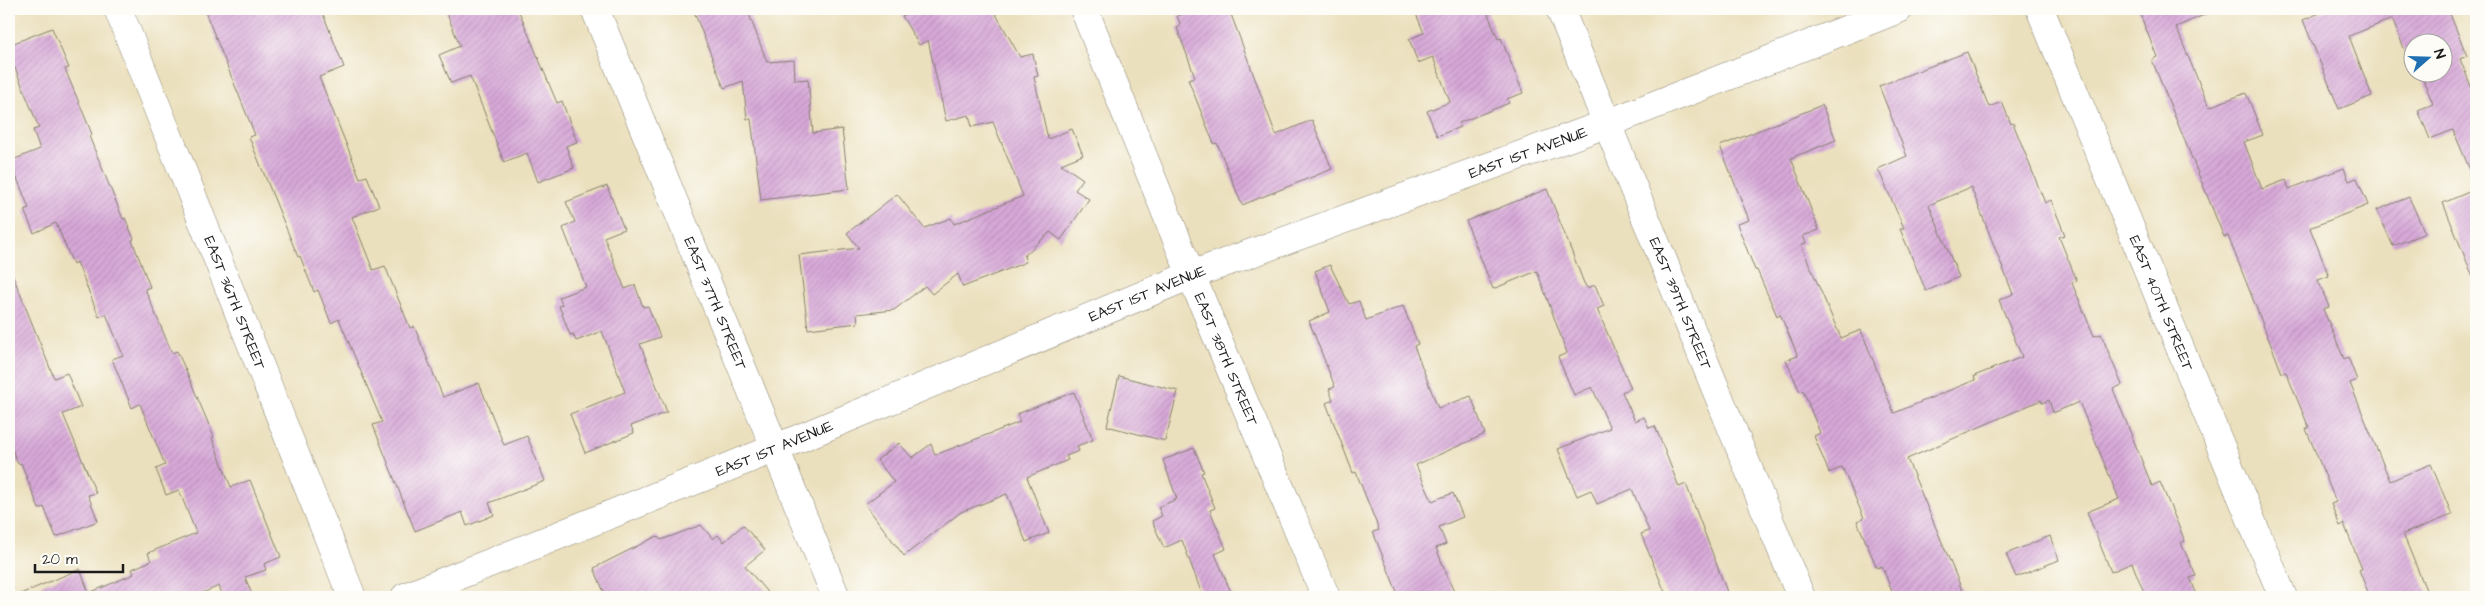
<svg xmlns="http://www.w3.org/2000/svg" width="2485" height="606" viewBox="0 0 2485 606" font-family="'Architects Daughter',sans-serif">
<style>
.building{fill:url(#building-hatch)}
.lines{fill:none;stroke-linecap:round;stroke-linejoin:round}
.street-casing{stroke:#847e6c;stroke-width:29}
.street{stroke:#fff;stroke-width:28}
.labels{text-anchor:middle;stroke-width:4;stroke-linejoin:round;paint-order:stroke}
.street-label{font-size:15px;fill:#1c1c1c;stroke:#fdfcf7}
</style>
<defs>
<pattern id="building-hatch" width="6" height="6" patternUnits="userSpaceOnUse" patternTransform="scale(1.25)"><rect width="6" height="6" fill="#d7a8d8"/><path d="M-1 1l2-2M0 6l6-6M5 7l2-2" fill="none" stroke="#b890b9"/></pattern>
</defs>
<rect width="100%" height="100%" fill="#fdfcf7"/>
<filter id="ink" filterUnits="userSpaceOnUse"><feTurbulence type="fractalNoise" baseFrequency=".02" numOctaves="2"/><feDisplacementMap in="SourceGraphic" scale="10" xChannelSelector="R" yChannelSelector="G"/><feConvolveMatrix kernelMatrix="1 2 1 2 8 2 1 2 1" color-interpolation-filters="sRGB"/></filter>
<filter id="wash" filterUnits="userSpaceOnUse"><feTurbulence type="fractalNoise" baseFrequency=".0096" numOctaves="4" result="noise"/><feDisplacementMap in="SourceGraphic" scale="20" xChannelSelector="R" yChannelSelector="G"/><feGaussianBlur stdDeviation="1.12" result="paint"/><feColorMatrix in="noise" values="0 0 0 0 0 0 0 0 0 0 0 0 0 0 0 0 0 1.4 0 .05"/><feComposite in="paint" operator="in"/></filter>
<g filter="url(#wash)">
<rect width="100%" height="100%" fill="#ebe0bd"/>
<g id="blocks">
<path class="building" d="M 204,9 L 321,9 L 344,67 L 319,77 L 360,178 L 367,176 L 379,206 L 352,217 L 373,270 L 385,266 L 410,328 L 414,326 L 443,397 L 479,383 L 504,445 L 527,436 L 545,481 L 489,503 L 494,515 L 467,526 L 462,512 L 415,531 L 373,425 L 382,422 L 339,319 L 331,323 L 318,290 L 314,292 L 300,256 L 298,257 L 249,137 L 255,135 Z
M 445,9 L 518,9 L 557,103 L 562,101 L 577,142 L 566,146 L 574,168 L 538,182 L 527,153 L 504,162 L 470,76 L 451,83 L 439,55 L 460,46 Z
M 693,9 L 747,9 L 767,62 L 794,60 L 795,80 L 808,79 L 813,133 L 842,129 L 849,189 L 761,200 L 751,119 L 747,119 L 743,81 L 724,88 Z
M 914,9 L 993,9 L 1020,57 L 1033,54 L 1038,76 L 1034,77 L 1048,139 L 1072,129 L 1083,155 L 1061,164 L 1083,179 L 1075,190 L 1089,199 L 1061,240 L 1050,232 L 1024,256 L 1026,262 L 963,287 L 958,274 L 932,294 L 925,286 L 894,310 L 857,314 L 858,323 L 808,329 L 799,255 L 859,248 L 847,233 L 897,194 L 924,228 L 951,218 L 954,224 L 1023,196 L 993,122 L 972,127 L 969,115 L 946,121 L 928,40 L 919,45 L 902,16 Z
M 1194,9 L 1229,9 L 1276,135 L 1312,120 L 1332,169 L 1242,205 L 1217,143 L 1214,144 L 1188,79 L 1195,77 L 1177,28 L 1181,26 L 1177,16 Z
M 1414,9 L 1486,9 L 1498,39 L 1501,38 L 1523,93 L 1507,99 L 1509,103 L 1459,123 L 1460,127 L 1437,136 L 1427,111 L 1450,102 L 1433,57 L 1418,63 L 1409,39 L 1424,33 Z
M 2138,9 L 2218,9 L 2176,27 L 2209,107 L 2246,93 L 2263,135 L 2244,142 L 2262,189 L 2286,180 L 2289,189 L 2344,168 L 2349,181 L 2357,178 L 2368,205 L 2310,228 L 2329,276 L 2318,280 L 2329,307 L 2323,309 L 2344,359 L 2348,357 L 2357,380 L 2350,383 L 2390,481 L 2431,464 L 2452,515 L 2403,534 L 2429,597 L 2370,597 L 2359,570 L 2362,569 L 2344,524 L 2340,526 L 2331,504 L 2336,502 L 2306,429 L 2309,428 L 2286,372 L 2282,373 L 2228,236 L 2224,237 L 2156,70 L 2152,60 L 2157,57 Z
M 2329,9 L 2448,9 L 2467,56 L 2460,59 L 2476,99 L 2476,184 L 2453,130 L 2430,139 L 2418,110 L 2433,104 L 2420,72 L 2442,72 L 2442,42 L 2412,42 L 2412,56 L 2408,58 L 2392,19 L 2349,36 L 2372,96 L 2339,109 L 2303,20 Z
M 52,28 L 69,68 L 65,69 L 92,134 L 89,136 L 123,219 L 125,218 L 134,239 L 132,240 L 150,287 L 145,289 L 172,353 L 177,351 L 187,373 L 214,437 L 212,438 L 231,487 L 250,480 L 281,557 L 264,564 L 266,570 L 245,577 L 253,597 L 223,597 L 219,586 L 193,597 L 13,597 L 80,569 L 89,593 L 134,574 L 132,569 L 151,561 L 148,553 L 196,533 L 179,490 L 166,495 L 156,469 L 165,465 L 140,404 L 132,408 L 112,359 L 123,355 L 106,314 L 99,317 L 77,262 L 73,264 L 56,223 L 34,233 L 24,210 L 29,208 L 10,161 L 40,149 L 33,130 L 39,128 L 15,68 L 9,70 L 9,45 Z
M 1967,52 L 1989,107 L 2002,102 L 2011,124 L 2013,123 L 2045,203 L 2051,200 L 2065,235 L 2059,237 L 2077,281 L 2072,283 L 2094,336 L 2101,334 L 2122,385 L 2113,389 L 2152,486 L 2160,482 L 2185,541 L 2181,543 L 2196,576 L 2190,578 L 2198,597 L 2146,597 L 2132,563 L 2111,572 L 2087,512 L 2119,499 L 2079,402 L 2053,413 L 2049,400 L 2042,403 L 2041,400 L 1907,459 L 1965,597 L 1894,597 L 1882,566 L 1877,568 L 1857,521 L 1864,518 L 1842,467 L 1829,473 L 1814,436 L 1820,433 L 1803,390 L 1800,392 L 1786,360 L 1798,356 L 1780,314 L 1777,316 L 1757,270 L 1755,270 L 1737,224 L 1749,220 L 1720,146 L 1822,105 L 1836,140 L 1791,158 L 1819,230 L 1803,236 L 1806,243 L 1801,245 L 1841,338 L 1861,330 L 1894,413 L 1975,380 L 1974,376 L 2022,357 L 1999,300 L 2013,294 L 1971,187 L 1929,205 L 1959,277 L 1926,291 L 1900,229 L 1904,228 L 1878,169 L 1907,156 L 1879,86 Z
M 607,186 L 624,229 L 604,237 L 625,289 L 635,285 L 643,307 L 648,306 L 660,337 L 640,344 L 667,412 L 631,426 L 634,433 L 585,453 L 570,414 L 625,392 L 602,331 L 576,341 L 573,334 L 570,335 L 559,306 L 562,305 L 559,297 L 586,287 L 563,228 L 575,222 L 566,202 Z
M 1547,189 L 1584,283 L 1587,288 L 1595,285 L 1604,306 L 1597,309 L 1631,388 L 1622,392 L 1635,421 L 1644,417 L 1649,428 L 1655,426 L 1679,487 L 1686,484 L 1729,597 L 1667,597 L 1641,534 L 1649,531 L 1632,489 L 1597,504 L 1591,490 L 1577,496 L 1558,449 L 1610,428 L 1592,387 L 1574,395 L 1558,357 L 1567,353 L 1537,271 L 1493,289 L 1466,221 Z
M 2476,189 L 2476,282 L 2475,282 L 2443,203 Z
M 2409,197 L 2425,233 L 2393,246 L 2377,210 Z
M 1330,265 L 1349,304 L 1359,301 L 1366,320 L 1403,306 L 1418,344 L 1414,346 L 1438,408 L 1471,396 L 1485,434 L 1416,465 L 1432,501 L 1453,493 L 1463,517 L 1439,527 L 1446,544 L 1436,548 L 1456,597 L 1399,597 L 1373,532 L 1379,530 L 1356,472 L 1353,473 L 1326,403 L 1333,400 L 1329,389 L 1335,387 L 1309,321 L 1330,312 L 1315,271 Z
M 9,266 L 54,378 L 67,373 L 81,407 L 63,414 L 96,493 L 88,495 L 98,521 L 56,537 L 44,507 L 39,509 L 21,463 L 18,464 L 9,442 Z
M 1119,376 L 1178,391 L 1165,441 L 1107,426 Z
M 1074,392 L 1093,440 L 1077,446 L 1079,451 L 1066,456 L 1068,460 L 1027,477 L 1049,533 L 1026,542 L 1007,494 L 961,512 L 904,556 L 865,504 L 894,482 L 877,460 L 899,443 L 912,458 L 931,444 L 935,455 L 1020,422 L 1017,414 Z
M 1194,448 L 1204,472 L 1201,473 L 1215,508 L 1210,510 L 1226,549 L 1215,554 L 1233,597 L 1203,597 L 1182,540 L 1164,548 L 1152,521 L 1162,516 L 1158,507 L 1177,499 L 1163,460 Z
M 701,525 L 713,539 L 718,535 L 724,542 L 743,525 L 765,550 L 745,566 L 771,597 L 606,597 L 594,568 L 657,536 L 661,540 Z
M 2050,536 L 2059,560 L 2016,577 L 2006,554 Z"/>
</g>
</g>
<g filter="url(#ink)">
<use href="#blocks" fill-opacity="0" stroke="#847e6c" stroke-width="1"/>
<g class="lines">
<defs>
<g id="street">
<path id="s1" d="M 118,9 L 352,597"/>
<path id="s2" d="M 595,9 L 836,597"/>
<path id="s3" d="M 1084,9 L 1191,275 L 1326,597"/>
<path id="s4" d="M 1560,9 L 1801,597"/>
<path id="s5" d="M 2040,9 L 2283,597"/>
<path id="s6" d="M 405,597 L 776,448 L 1191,275 L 1606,124 L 1899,9"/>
</g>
</defs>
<use href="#street" class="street-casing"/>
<use href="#street" class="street"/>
</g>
</g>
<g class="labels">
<g class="street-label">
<text dy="5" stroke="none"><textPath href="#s6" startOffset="1208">EAST 1ST AVENUE</textPath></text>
<text dy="5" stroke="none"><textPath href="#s6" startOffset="802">EAST 1ST AVENUE</textPath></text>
<text dy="5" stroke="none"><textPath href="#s1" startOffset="316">EAST 36TH STREET</textPath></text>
<text dy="5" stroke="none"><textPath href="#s2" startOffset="318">EAST 37TH STREET</textPath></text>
<text dy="5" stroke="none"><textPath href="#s4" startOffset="318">EAST 39TH STREET</textPath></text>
<text dy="5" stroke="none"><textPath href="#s5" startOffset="318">EAST 40TH STREET</textPath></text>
<text dy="5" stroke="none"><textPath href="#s3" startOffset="378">EAST 38TH STREET</textPath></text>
<text dy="5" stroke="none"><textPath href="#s6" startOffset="398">EAST 1ST AVENUE</textPath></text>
</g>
</g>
<rect width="2485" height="606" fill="none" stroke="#fdfcf7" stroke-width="30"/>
<g transform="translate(2428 58) rotate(70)"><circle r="24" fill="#fdfcf7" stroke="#a3a29f"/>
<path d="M0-4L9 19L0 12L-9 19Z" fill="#1f6fb2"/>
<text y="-8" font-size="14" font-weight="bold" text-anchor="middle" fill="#1c1c1c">N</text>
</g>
<path d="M35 564v8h88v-8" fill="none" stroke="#1c1c1c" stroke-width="2.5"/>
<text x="42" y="564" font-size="15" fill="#1c1c1c" stroke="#fdfcf7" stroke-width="4" paint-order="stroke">20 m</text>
</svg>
